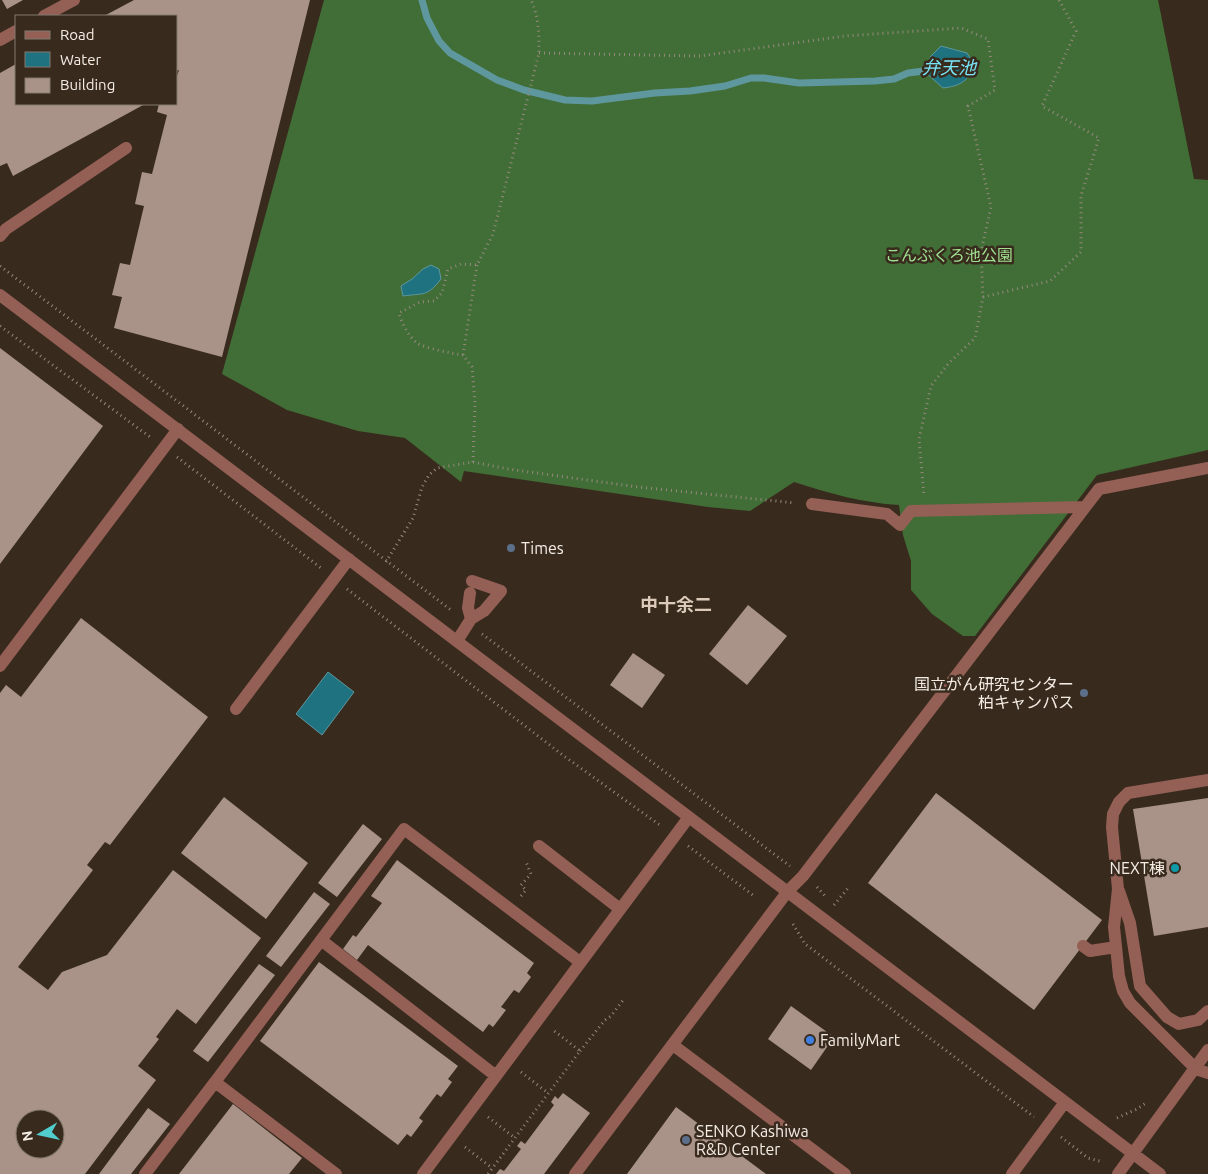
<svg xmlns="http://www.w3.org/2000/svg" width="1208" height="1174" viewBox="0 0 1208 1174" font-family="Ubuntu,'Noto Sans JP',sans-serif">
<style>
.forest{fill:#416e36}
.water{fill:#1f7380;stroke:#5f979e}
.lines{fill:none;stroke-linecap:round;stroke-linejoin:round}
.stream{stroke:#5f979e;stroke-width:7}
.building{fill:#a99389;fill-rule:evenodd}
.path{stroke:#94897e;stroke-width:3;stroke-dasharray:1 4;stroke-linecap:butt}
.minor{stroke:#945f55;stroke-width:12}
.service-dot{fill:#5c6f8a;stroke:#382b1e;stroke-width:2}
.culture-dot{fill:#0f9aa8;stroke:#382b1e;stroke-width:2}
.shop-dot{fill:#3f7fe0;stroke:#382b1e;stroke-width:2}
.labels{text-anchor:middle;stroke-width:5;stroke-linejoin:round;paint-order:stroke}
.park-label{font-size:16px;fill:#9fe190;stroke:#382b1e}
.poi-label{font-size:16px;fill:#f5ece4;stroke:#382b1e;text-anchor:start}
.water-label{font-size:18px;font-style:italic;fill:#79e5f8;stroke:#382b1e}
.neighbourhood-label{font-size:18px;font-weight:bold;fill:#dbcab9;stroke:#382b1e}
</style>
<rect width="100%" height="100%" fill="#382b1e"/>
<path class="forest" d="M 324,0 L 1158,0 L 1194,179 L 1208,180 L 1208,450 L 1097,475 L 975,636 L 963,636 L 932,614 L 911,590 L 911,561 L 903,535 L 899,505 C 863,503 828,493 794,482 L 750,511 L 708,507 L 464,471 L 461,482 L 405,438 L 358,431 L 287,410 L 222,374 Z"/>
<path class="water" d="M 941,46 L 967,53 L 976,67 C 966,82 960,86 943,88 L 924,71 L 931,56 Z
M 431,265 L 439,269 L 441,279 C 427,297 424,293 403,296 L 401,286 L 412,279 L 423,269 Z
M 328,672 L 354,692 L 322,735 L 296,714 Z"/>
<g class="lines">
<path class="stream" d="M 422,0 L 427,18 L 439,41 L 450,53 L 497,80 L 524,90 L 565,100 L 592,101 L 655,93 L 690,91 L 725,86 L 751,78 L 764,78 L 799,83 L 875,81 L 894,79 L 908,73 L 924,71"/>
</g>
<path class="building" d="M 2,0 L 23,0 L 7,9 Z
M 134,0 L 310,0 L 222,357 L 114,328 L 122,297 L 112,295 L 120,263 L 130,265 L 144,206 L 135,204 L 142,172 L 152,174 L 167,115 L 157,112 L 159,104 L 176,104 L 176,79 L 179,70 L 176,71 L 176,16 L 104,16 Z
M 16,64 L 16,104 L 145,104 L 13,176 L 7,163 L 0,166 L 0,73 Z
M 0,348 L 103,426 L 0,564 Z
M 748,605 L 787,636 L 747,685 L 709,654 Z
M 81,618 L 208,717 L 110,845 L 105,842 L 87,865 L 93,870 L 18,967 L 48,990 L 62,972 L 107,955 L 173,870 L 261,938 L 196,1024 L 177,1009 L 156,1037 L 159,1039 L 138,1066 L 156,1080 L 85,1174 L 0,1174 L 0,693 L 6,685 L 21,697 ZM 25,1119 L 55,1119 L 55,1149 L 25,1149 Z
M 633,653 L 665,675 L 642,708 L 610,685 Z
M 936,793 L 1102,920 L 1034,1010 L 868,883 Z
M 224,797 L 308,863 L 266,919 L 181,853 Z
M 1208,798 L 1208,927 L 1154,936 L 1133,809 Z
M 363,824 L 382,839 L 337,897 L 318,883 Z
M 397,860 L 534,963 L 527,973 L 531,977 L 519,993 L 514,990 L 501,1007 L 506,1010 L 493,1027 L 489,1024 L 483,1032 L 368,945 L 357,960 L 343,949 L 353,935 L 356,937 L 382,903 L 371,896 Z
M 314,892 L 330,904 L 281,967 L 266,956 Z
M 319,962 L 458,1066 L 448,1079 L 452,1082 L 441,1097 L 437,1094 L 419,1118 L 423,1121 L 411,1137 L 407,1134 L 398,1145 L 260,1041 Z
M 259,964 L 275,975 L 208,1062 L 193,1051 Z
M 791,1006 L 834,1037 L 811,1070 L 768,1039 Z
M 563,1093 L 590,1113 L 544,1174 L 496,1174 L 500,1169 L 504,1171 L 521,1149 L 517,1146 L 521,1141 L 525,1144 L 554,1105 L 551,1102 L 555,1096 L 558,1099 Z
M 233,1104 L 302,1158 L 289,1174 L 179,1174 Z
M 676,1107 L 766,1174 L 627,1174 Z
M 148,1108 L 170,1124 L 131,1174 L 99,1174 Z"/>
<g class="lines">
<path class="path" d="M 539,53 L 700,56 L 845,36 L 961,28 L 988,39 L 995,90 L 968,106 L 991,207 L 981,252 L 983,297 L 975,338 L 948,364 L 931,386 L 919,439 L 924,495
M 0,266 L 451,610
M 983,297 L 1050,281 L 1081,252 L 1081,196 L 1099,138 L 1042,106 L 1076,31 L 1059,0
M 0,326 L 150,437
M 463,355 L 477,265
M 177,457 L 321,568
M 473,462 L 475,403 L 472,367 L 463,355 C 454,354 424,348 417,343 C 409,337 401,322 399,313 L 420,302 L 434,301 L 442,293 L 448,269 L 461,264 L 477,265 L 493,234 L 539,53 C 539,34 539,17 531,0
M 386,562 L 413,518 L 422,487 L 429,475 L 437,468 L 473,462 L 508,469 L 638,487 L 795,503
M 347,589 L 564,756 L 661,826
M 482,634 L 790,866
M 688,846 L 754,896
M 817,887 L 826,897
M 521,896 L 526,890 L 521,885 L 531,874 L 526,862
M 834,905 L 849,887
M 793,924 L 805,944 L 1034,1117
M 580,1051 L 605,1020 L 611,1016 L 624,999
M 521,1072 L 548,1093
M 488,1117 L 515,1138
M 1117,1118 L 1137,1109 L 1146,1103
M 1061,1137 L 1088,1158 L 1103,1162
M 465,1147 L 492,1168
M 488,1174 L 580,1051 L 553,1030"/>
<path class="minor" d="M 44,16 L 74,0
M 0,40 L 16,31
M 0,236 L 6,229 L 126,148
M 0,295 L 1160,1174
M 812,504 L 887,514 L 900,525 L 911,511 L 1084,507
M 470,593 L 468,608 L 471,619 L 484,611 L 501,591 L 472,581
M 457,641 L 471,619
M 0,666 L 178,429
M 236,709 L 349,559
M 1208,780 L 1128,793 L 1119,802 L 1113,814 L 1112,827 L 1118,889 L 1114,927 L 1119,976 L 1123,991 L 1130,1003 L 1196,1069 L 1208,1073
M 539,846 L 620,909
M 1119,891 L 1130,923 L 1140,986 L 1167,1017 L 1179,1024 L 1198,1020 L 1208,1011
M 321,940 L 496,1076
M 1083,946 L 1090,951 L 1116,947
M 673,1045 L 845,1174
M 215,1082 L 404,829 L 580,962
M 145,1174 L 215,1082 L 336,1174
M 423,1174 L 689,817
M 575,1174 L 788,891 L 803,876 L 1099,489 L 1208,468
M 1012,1174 L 1065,1102
M 1118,1174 L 1208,1050"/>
</g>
<g class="service-dot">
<circle cx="511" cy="548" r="5"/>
<circle cx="1084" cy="693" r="5"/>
<circle cx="686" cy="1140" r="5"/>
</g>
<circle class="culture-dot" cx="1175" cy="868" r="5"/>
<circle class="shop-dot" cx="810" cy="1040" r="5"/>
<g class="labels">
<g class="park-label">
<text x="949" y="261">こんぶくろ池公園</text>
</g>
<g class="poi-label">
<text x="521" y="554">Times</text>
<text x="1074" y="690" text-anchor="end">国立がん研究センター<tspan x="1074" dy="18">柏キャンパス</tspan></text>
<text x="1165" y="874" text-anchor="end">NEXT棟</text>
<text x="820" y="1046">FamilyMart</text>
<text x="696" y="1137">SENKO Kashiwa<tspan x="696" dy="18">R&amp;D Center</tspan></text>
</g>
<g class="water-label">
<text x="949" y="74">弁天池</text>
</g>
<g class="neighbourhood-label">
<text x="676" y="611">中十余二</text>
</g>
</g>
<rect x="15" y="15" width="162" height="90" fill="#382b1e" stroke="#84786d"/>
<rect x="25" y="31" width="25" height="8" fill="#945f55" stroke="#84786d"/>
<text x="60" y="40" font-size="15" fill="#f5ece4">Road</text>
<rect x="25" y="52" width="25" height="15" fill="#1f7380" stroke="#84786d"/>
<text x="60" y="65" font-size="15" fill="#f5ece4">Water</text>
<rect x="25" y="78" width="25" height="15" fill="#a99389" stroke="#84786d"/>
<text x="60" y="90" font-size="15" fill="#f5ece4">Building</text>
<g transform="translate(40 1134) rotate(261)"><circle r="24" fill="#382b1e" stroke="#84786d"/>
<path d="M0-4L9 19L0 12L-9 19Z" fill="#52cdcd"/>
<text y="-8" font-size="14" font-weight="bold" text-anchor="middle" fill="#f5ece4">N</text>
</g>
</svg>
